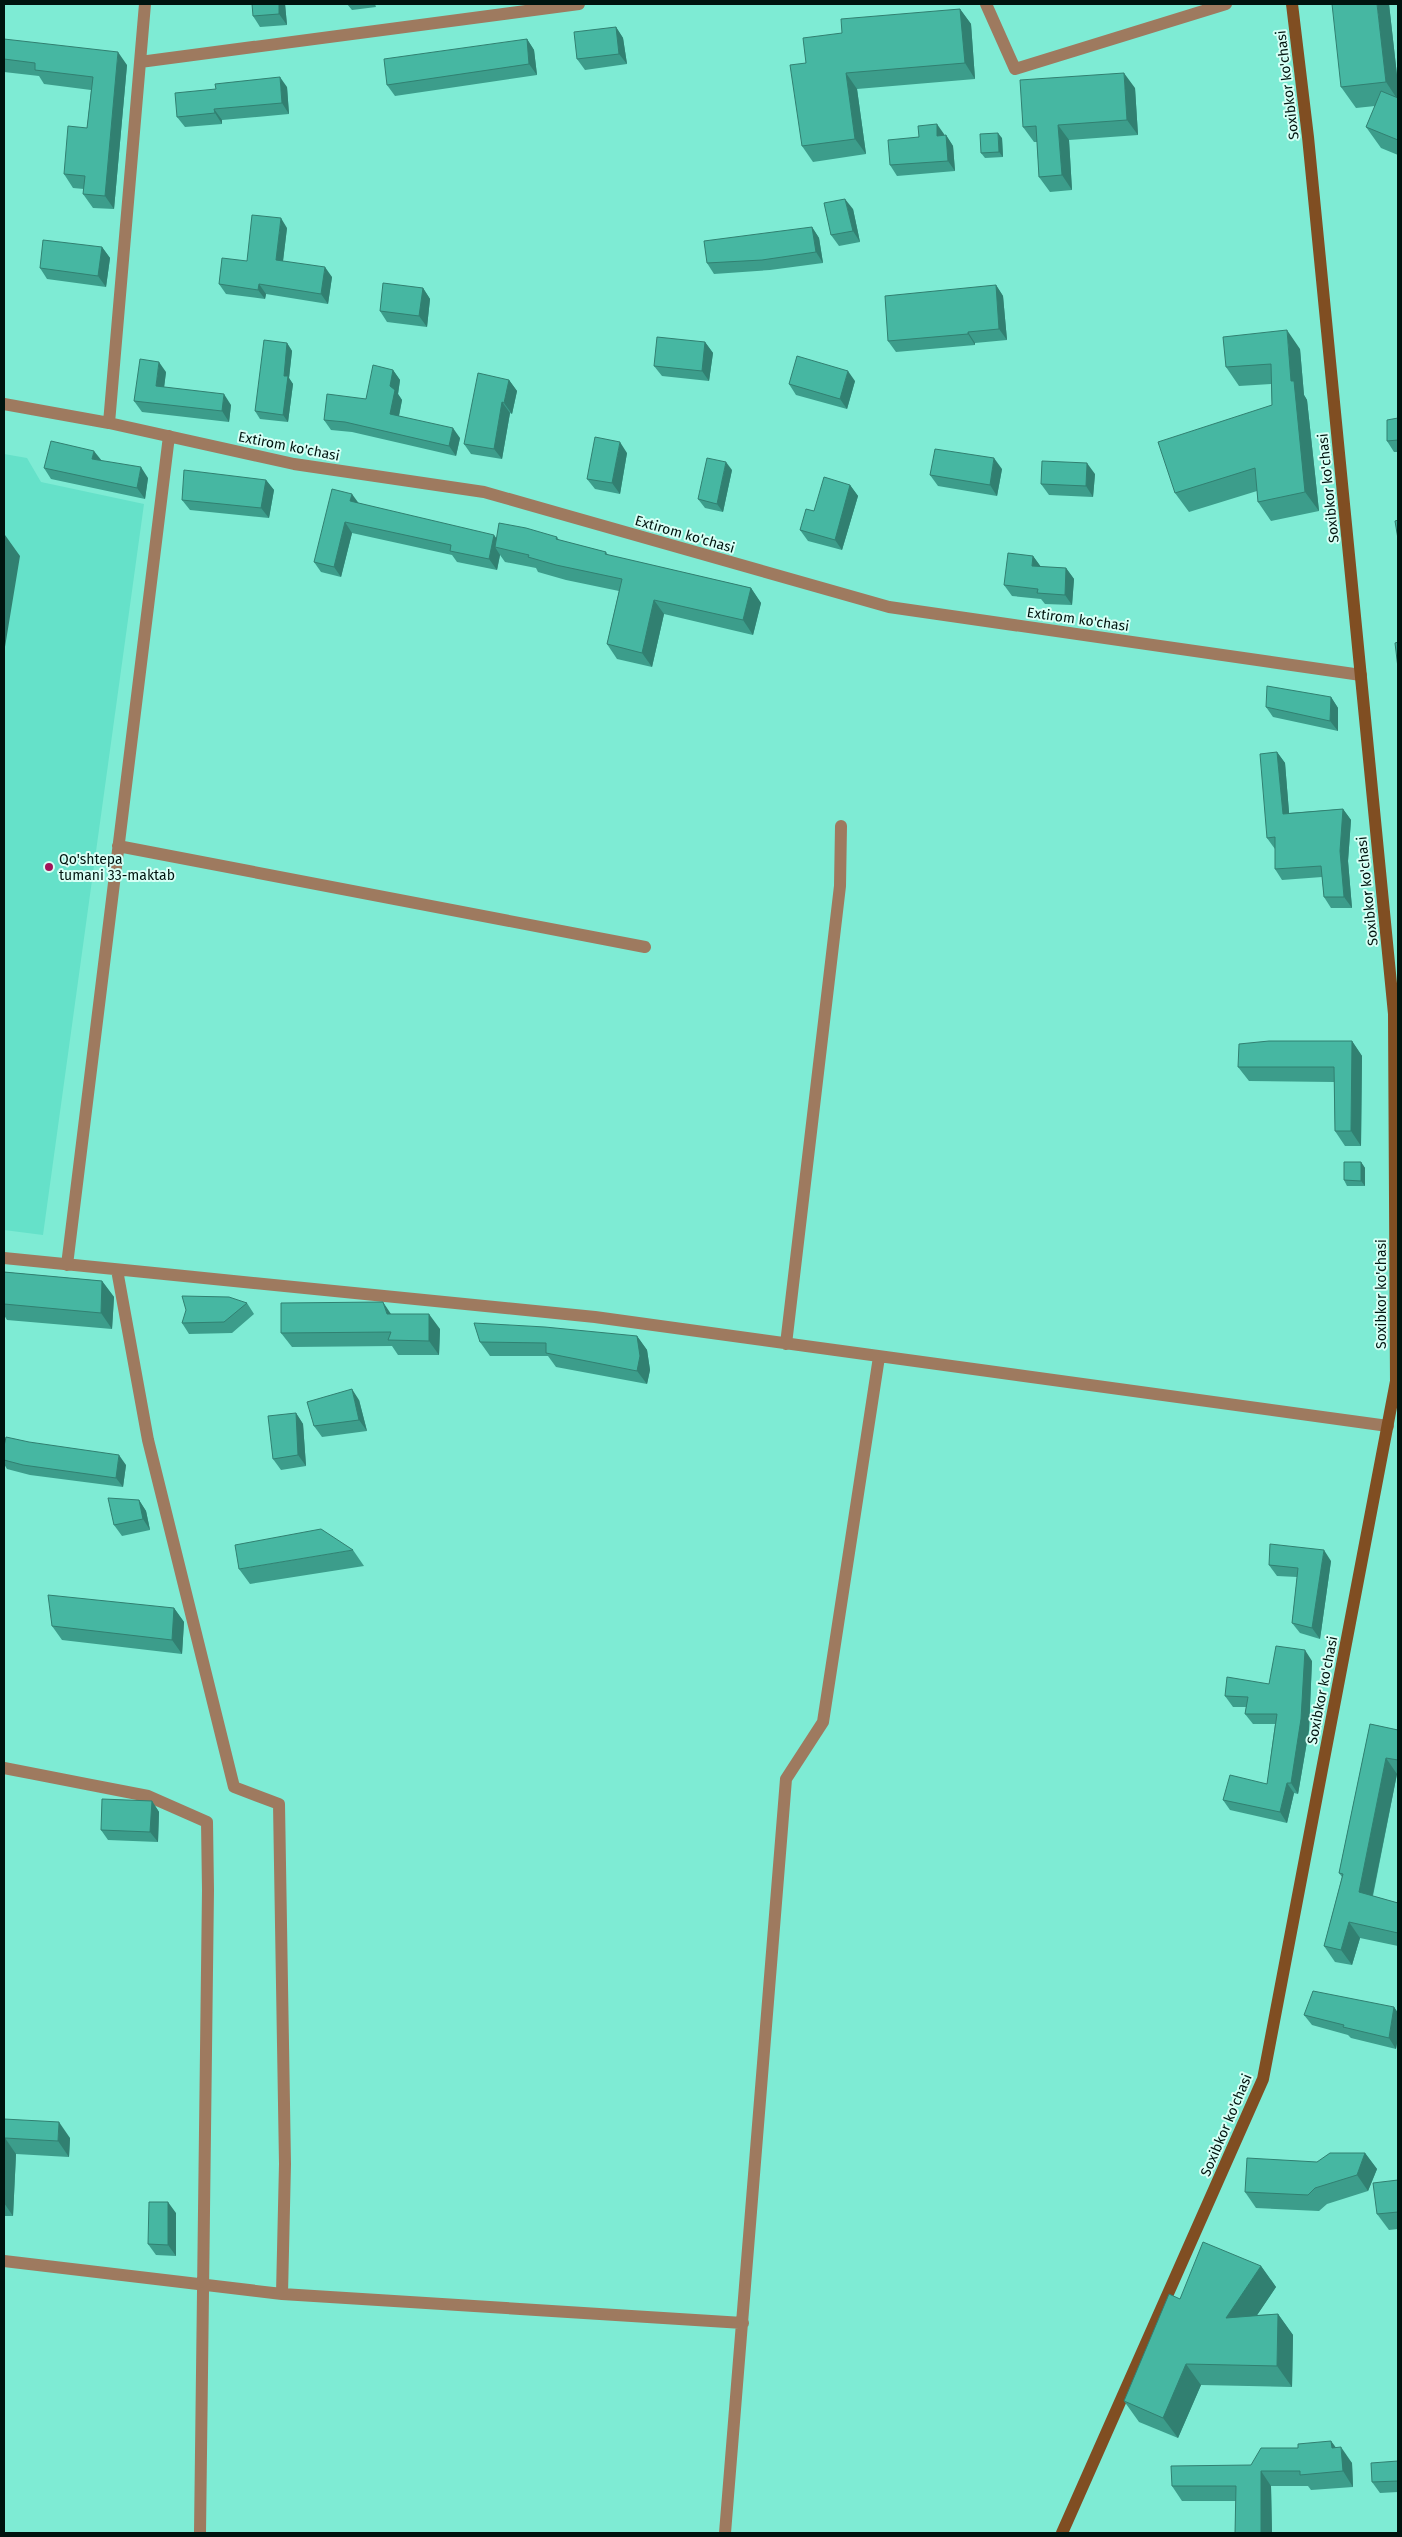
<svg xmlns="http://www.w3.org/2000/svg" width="1402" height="2537" viewBox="0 0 1402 2537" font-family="'Fira Sans',sans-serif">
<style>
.built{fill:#65e1c9}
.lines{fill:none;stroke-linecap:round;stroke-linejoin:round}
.minor{stroke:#9e7a5f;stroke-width:12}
.secondary{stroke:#804e22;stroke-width:12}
.wall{fill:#3c9d8b}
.shaded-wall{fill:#318071}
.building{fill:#46b7a2;stroke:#318071}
.poi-dot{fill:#a21459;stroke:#d7fff5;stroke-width:2}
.labels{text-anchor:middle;stroke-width:4;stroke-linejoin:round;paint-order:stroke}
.street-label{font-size:14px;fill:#00140f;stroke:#d7fff5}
.poi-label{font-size:14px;fill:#00140f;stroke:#d7fff5;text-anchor:start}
</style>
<rect width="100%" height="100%" fill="#7eebd4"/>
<path class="built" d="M 4,454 L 27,458 L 41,482 L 144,504 L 43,1235 L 4,1230 Z"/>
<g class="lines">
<path class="minor" d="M 986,4 L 1015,69 L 1226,4
M 140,62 L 579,4
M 4,404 L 109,423 L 294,464 L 484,492 L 889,607 L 1361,675
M 109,423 L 145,4
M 118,846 L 645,947
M 4,1258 L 595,1317 L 1388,1426
M 67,1265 L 169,436
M 117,1270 L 148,1440 L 234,1787 L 279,1804 L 285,2164 L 282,2294 L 743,2323
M 786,1344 L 840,886 L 841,826
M 4,1768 L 148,1796 L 207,1822 L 208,1890 L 200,2533
M 4,2261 L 282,2294
M 725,2533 L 786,1779 L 823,1722 L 879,1357"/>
<path class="secondary" d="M 1062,2533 L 1263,2079 L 1396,1381 L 1394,1014 L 1308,137 L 1292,4"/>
</g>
<path class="wall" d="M 285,4 L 287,25 L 260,27 L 253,16 Z
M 347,4 L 375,4 L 376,7 L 352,10 Z
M 1389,4 L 1398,84 L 1398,155 L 1381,148 L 1366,127 L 1375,106 L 1356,108 L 1341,87 Z
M 960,9 L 971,24 L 975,79 L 857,89 L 866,154 L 813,162 L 802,146 L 806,63 L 842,33 Z
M 616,27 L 623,38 L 627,64 L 585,70 L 577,59 Z
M 4,39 L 127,65 L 114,209 L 93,208 L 83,194 L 84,189 L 73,188 L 64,174 L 87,128 L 91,90 L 44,84 L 39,76 L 4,72 Z
M 527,39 L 534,50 L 537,75 L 395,96 L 387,85 Z
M 287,87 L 289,114 L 222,120 L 222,124 L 185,127 L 177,117 Z
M 1135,88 L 1138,135 L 1069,140 L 1072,190 L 1050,192 L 1039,177 L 1037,142 L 1034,142 L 1023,127 Z
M 944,134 L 944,135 L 946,135 L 953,146 L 955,171 L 897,176 L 890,165 L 919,137 Z
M 1002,138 L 1003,157 L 985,158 L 981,153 Z
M 853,209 L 860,242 L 839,246 L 831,235 Z
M 812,227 L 819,238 L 823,263 L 770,270 L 714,274 L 707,263 Z
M 287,228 L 283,261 L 332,277 L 328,304 L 266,294 L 265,299 L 226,294 L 219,284 Z
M 102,247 L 110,258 L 106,287 L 47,279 L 40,268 Z
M 996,285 L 1003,296 L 1007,340 L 975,343 L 975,345 L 896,352 L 888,341 Z
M 423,288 L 430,299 L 427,327 L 387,322 L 380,311 Z
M 705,342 L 713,353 L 709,381 L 662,376 L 654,366 Z
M 287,343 L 292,351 L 289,378 L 293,384 L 288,422 L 260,419 L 255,411 Z
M 1300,349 L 1304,395 L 1307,400 L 1319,511 L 1271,521 L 1258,502 L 1257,491 L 1189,512 L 1175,493 L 1272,405 L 1271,384 L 1239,386 L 1226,367 Z
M 393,370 L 400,380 L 398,394 L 402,400 L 399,416 L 460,438 L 456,456 L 352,432 L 331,430 L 324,420 L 366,399 Z
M 166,372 L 164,387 L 231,405 L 229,422 L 142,412 L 134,401 Z
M 509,380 L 517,391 L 512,414 L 510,413 L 502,459 L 471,454 L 464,444 Z
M 855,381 L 847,409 L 796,395 L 789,384 Z
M 1398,418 L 1398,452 L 1394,452 L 1387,441 Z
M 627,453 L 620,494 L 595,489 L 587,479 Z
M 44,468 L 148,478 L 145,499 L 51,479 Z
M 1002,469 L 997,496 L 938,486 L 930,475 Z
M 732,470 L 723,512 L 705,508 L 698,499 Z
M 1095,474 L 1093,497 L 1049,495 L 1041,484 Z
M 266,480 L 274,490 L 269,518 L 190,510 L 182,500 Z
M 850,485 L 858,496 L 842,550 L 808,541 L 800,530 L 814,511 Z
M 358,503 L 496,538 L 557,537 L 559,540 L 606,552 L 608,555 L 751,588 L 761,603 L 753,635 L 664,614 L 652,667 L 617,659 L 607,644 L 619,591 L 566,580 L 538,572 L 536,568 L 505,562 L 500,555 L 497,570 L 457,562 L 452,555 L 352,533 L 341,577 L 321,572 L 314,562 Z
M 1033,556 L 1041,567 L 1066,568 L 1074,579 L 1072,605 L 1045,604 L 1041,599 L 1012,596 L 1004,585 Z
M 1331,697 L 1338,708 L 1338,731 L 1273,717 L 1266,707 Z
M 1277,752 L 1285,763 L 1289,813 L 1343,809 L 1351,820 L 1348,861 L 1352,908 L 1331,908 L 1324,897 L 1322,877 L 1282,880 L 1275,869 L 1275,849 L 1267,838 Z
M 1352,1041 L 1362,1056 L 1361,1146 L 1345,1146 L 1335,1131 L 1334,1082 L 1249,1081 L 1238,1067 Z
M 1361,1162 L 1365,1168 L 1365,1186 L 1347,1186 L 1344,1180 Z
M 4,1272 L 102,1281 L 114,1297 L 112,1329 L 7,1320 L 4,1315 Z
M 247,1303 L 254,1314 L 232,1333 L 189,1334 L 182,1323 Z
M 391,1314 L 440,1329 L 439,1355 L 398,1355 L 392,1346 L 292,1347 L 281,1333 Z
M 637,1336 L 647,1350 L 650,1370 L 647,1384 L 556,1367 L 548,1356 L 490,1356 L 480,1342 Z
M 359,1400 L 367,1431 L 322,1437 L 314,1426 Z
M 296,1413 L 303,1424 L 306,1466 L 281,1470 L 273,1459 Z
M 4,1446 L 126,1465 L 123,1487 L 30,1475 L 7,1469 L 4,1464 Z
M 139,1500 L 146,1511 L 150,1530 L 122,1536 L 114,1525 Z
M 353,1550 L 364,1566 L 250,1584 L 239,1569 Z
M 1331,1561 L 1320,1639 L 1300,1633 L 1292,1623 L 1297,1577 L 1277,1576 L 1269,1565 Z
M 174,1608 L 184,1622 L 182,1654 L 62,1640 L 52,1626 Z
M 1312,1661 L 1309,1730 L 1298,1794 L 1294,1793 L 1287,1823 L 1230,1810 L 1223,1800 L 1267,1784 L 1275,1724 L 1253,1724 L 1245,1714 L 1246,1707 L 1233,1707 L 1225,1696 L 1269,1684 Z
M 1370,1724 L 1398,1730 L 1398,1774 L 1397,1774 L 1373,1896 L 1398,1903 L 1398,1946 L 1360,1938 L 1352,1965 L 1335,1962 L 1324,1946 L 1342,1877 L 1339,1873 Z
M 152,1801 L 159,1812 L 158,1842 L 108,1840 L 101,1830 Z
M 1394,2007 L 1398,2013 L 1398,2037 L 1396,2049 L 1351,2038 L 1348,2035 L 1312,2025 L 1304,2015 Z
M 4,2119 L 70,2138 L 69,2157 L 16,2154 L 13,2216 L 4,2216 Z
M 1365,2153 L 1377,2169 L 1368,2191 L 1327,2204 L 1319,2211 L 1256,2208 L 1245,2192 L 1317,2162 Z
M 1398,2180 L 1398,2229 L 1389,2230 L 1377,2214 Z
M 176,2213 L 176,2256 L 156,2255 L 148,2244 Z
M 1261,2266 L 1276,2287 L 1257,2315 L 1278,2314 L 1293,2335 L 1292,2387 L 1201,2385 L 1178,2438 L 1139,2422 L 1124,2401 L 1180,2299 Z
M 1331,2441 L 1336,2448 L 1352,2463 L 1353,2487 L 1311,2490 L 1308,2486 L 1271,2486 L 1272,2533 L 1235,2533 L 1236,2501 L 1182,2501 L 1172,2486 L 1251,2465 L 1298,2448 Z
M 1398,2461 L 1398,2492 L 1380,2493 L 1372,2482 Z"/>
<path class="shaded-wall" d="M 279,4 L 285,4 L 287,25 L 279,14 Z
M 1377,4 L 1389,4 L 1398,84 L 1398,100 L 1386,82 Z
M 960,9 L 971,24 L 975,79 L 965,63 Z
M 616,27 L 623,38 L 627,64 L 619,54 Z
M 527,39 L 534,50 L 537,75 L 529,64 Z
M 118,52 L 127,65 L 114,209 L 105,196 Z
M 846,73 L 857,89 L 866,154 L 855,139 Z
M 1124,73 L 1135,88 L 1138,135 L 1127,120 Z
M 280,77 L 287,87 L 289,114 L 282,103 Z
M 214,109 L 222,120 L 222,124 L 215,113 Z
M 937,124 L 944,134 L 945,146 L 937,136 Z
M 1058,125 L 1069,140 L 1072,190 L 1062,175 Z
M 998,133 L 1002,138 L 1003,157 L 999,152 Z
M 946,135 L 953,146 L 955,171 L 948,161 Z
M 845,199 L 853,209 L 860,242 L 853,231 Z
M 281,218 L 287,228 L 282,269 L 276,260 Z
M 812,227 L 819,238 L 823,263 L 816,252 Z
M 102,247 L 110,258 L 106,287 L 98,276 Z
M 325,267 L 332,277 L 328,304 L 321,294 Z
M 259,284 L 266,294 L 265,299 L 258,290 Z
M 996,285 L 1003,296 L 1007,340 L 999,329 Z
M 423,288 L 430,299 L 427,327 L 419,316 Z
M 1287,330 L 1300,349 L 1304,395 L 1307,400 L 1319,511 L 1305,492 L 1291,381 Z
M 968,332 L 975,343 L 975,345 L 968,334 Z
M 705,342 L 713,353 L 709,381 L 702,371 Z
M 287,343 L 292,351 L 289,378 L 293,384 L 288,422 L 283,415 L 284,376 Z
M 159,362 L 166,372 L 163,396 L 156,386 Z
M 393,370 L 400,380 L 398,394 L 402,400 L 397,425 L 390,414 L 390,386 Z
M 848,371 L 855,381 L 847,409 L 840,399 Z
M 509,380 L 517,391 L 512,414 L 504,403 Z
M 224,394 L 231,405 L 229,422 L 222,411 Z
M 502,402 L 510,413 L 502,459 L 494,449 Z
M 453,428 L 460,438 L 456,456 L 449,446 Z
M 620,442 L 627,453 L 620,494 L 612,483 Z
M 94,451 L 102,461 L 92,459 Z
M 994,458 L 1002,469 L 997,496 L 990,485 Z
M 726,462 L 732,470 L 723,512 L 717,504 Z
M 1087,463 L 1095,474 L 1093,497 L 1086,486 Z
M 141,467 L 148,478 L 145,499 L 137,488 Z
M 266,480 L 274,490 L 269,518 L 261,508 Z
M 850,485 L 858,496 L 842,550 L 835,540 Z
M 352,494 L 360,505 L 350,501 Z
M 345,522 L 352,533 L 341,577 L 334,567 Z
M 5,535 L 20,556 L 4,653 L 4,543 Z
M 494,535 L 502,546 L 495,547 L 500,555 L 497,570 L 489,559 Z
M 1033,556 L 1041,567 L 1032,566 Z
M 1066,568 L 1074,579 L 1072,605 L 1065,595 Z
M 751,588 L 761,603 L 753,635 L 743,620 Z
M 654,600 L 664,614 L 652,667 L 642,653 Z
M 1331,697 L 1338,708 L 1338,731 L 1330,721 Z
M 1277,752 L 1285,763 L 1290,824 L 1283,814 Z
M 1343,809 L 1351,820 L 1348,861 L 1352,908 L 1344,897 L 1340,851 Z
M 1352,1041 L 1362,1056 L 1361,1146 L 1351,1131 Z
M 1361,1162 L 1365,1168 L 1365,1186 L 1361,1181 Z
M 102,1281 L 114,1297 L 112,1329 L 101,1313 Z
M 383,1302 L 393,1317 L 387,1314 Z
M 429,1314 L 440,1329 L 439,1355 L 429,1341 Z
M 637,1336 L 647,1350 L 650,1370 L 647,1384 L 637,1371 Z
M 352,1389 L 359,1400 L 367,1431 L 359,1420 Z
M 296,1413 L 303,1424 L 306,1466 L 298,1455 Z
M 119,1455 L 126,1465 L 123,1487 L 116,1478 Z
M 139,1500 L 146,1511 L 150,1530 L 143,1519 Z
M 1324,1550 L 1331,1561 L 1320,1639 L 1312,1628 Z
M 174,1608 L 184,1622 L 182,1654 L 172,1640 Z
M 1305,1650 L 1312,1661 L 1309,1730 L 1298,1794 L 1291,1783 Z
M 1386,1758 L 1397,1774 L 1370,1908 L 1359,1892 Z
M 1287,1783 L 1294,1793 L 1287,1823 L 1280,1812 Z
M 152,1801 L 159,1812 L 158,1842 L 150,1832 Z
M 1349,1922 L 1360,1938 L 1352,1965 L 1341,1950 Z
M 1394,2007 L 1398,2013 L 1398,2037 L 1396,2049 L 1389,2038 Z
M 59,2122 L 70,2138 L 69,2157 L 58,2141 Z
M 5,2138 L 16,2154 L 13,2216 L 4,2203 L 4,2165 Z
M 1365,2153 L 1377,2169 L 1368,2191 L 1357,2175 Z
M 168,2202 L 176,2213 L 176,2256 L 168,2245 Z
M 1261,2266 L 1276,2287 L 1241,2339 L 1226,2318 Z
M 1278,2314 L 1293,2335 L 1292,2387 L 1277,2366 Z
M 1186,2364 L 1201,2385 L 1178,2438 L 1163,2418 Z
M 1331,2441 L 1342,2456 L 1341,2447 L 1352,2463 L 1353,2487 L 1343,2471 L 1332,2448 Z
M 1261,2471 L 1271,2486 L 1272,2533 L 1261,2533 Z"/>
<path class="building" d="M 252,4 L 279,4 L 279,14 L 253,16 Z
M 1332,4 L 1377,4 L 1386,82 L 1341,87 Z
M 960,9 L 965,63 L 846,73 L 855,139 L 802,146 L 790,65 L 806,63 L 803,38 L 842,33 L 841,19 Z
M 616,27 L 619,54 L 577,59 L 574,32 Z
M 4,39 L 118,52 L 105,196 L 83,194 L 85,176 L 64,174 L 68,126 L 87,128 L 93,77 L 35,70 L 35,63 L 4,59 Z
M 527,39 L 529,64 L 387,85 L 384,59 Z
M 1124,73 L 1127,120 L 1058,125 L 1062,175 L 1039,177 L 1036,126 L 1023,127 L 1020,80 Z
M 280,77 L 282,103 L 214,109 L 215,113 L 177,117 L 175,93 L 216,89 L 215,84 Z
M 1381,91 L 1398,98 L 1398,140 L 1366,127 Z
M 937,124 L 937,136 L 946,135 L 948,161 L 890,165 L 888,140 L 919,137 L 918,126 Z
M 998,133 L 999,152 L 981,153 L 980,134 Z
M 845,199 L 853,231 L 831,235 L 824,203 Z
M 252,215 L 281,218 L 276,260 L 325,267 L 321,294 L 259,284 L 258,290 L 219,284 L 222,258 L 247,261 Z
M 812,227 L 816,252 L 762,260 L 707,263 L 704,241 Z
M 43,240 L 102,247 L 98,276 L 40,268 Z
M 383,283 L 423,288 L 419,316 L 380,311 Z
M 996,285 L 999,329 L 968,332 L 968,334 L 888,341 L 885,296 Z
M 1287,330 L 1291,381 L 1294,381 L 1305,492 L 1258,502 L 1255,468 L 1175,493 L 1158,442 L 1272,405 L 1271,364 L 1226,367 L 1223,337 Z
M 657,337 L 705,342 L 702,371 L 654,366 Z
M 264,340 L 287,343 L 284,376 L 288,376 L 283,415 L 255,411 Z
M 797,356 L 848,371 L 840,399 L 789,384 Z
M 140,359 L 159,362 L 156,386 L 224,394 L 222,411 L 134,401 Z
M 373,365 L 393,370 L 390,386 L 395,390 L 390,414 L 453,428 L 449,446 L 345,422 L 324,420 L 327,394 L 366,399 Z
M 478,373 L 509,380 L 504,403 L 502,402 L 494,449 L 464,444 Z
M 1398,418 L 1398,440 L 1387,441 L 1387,420 Z
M 595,437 L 620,442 L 612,483 L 587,479 Z
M 51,441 L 94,451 L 92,459 L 141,467 L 137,488 L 44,468 Z
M 935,449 L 994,458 L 990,485 L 930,475 Z
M 707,458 L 726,462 L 717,504 L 698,499 Z
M 1042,461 L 1087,463 L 1086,486 L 1041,484 Z
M 184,470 L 266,480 L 261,508 L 182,500 Z
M 824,477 L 850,485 L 835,540 L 800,530 L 806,509 L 814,511 Z
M 332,489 L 352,494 L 350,501 L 494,535 L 489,559 L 450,551 L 451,545 L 345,522 L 334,567 L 314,562 Z
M 1398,520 L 1398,539 L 1395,521 Z
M 499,523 L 526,528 L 557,537 L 556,539 L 606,552 L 605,554 L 751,588 L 743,620 L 654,600 L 642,653 L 607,644 L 622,579 L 556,565 L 528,557 L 529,555 L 495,547 Z
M 1008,553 L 1033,556 L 1032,566 L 1066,568 L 1065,595 L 1037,593 L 1038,589 L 1004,585 Z
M 1398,642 L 1398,668 L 1395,643 Z
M 1267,686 L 1331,697 L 1330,721 L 1266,707 Z
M 1277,752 L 1283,814 L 1343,809 L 1340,851 L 1344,897 L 1324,897 L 1321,866 L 1275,869 L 1275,837 L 1267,838 L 1260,754 Z
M 1269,1041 L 1352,1041 L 1351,1131 L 1335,1131 L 1334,1067 L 1238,1067 L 1239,1044 Z
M 1344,1162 L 1361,1162 L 1361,1181 L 1344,1180 Z
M 4,1272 L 102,1281 L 101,1313 L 4,1304 Z
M 182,1296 L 229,1297 L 247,1303 L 224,1322 L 182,1323 L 186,1310 Z
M 383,1302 L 387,1314 L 429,1314 L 429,1341 L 388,1340 L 391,1332 L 281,1333 L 281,1303 Z
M 474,1323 L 545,1327 L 637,1336 L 640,1356 L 637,1371 L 546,1353 L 546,1343 L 480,1342 Z
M 352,1389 L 359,1420 L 314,1426 L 307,1402 Z
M 296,1413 L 298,1455 L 273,1459 L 268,1416 Z
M 6,1437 L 29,1442 L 119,1455 L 116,1478 L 23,1465 L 4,1460 L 4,1446 Z
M 108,1498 L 139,1500 L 143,1519 L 114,1525 Z
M 321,1529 L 353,1550 L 239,1569 L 235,1545 Z
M 1270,1544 L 1324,1550 L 1312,1628 L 1292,1623 L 1298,1568 L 1269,1565 Z
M 48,1595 L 174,1608 L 172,1640 L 52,1626 Z
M 1276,1646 L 1305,1650 L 1301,1719 L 1291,1783 L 1287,1783 L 1280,1812 L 1223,1800 L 1230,1775 L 1267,1784 L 1277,1714 L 1245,1714 L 1248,1697 L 1225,1696 L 1227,1677 L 1269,1684 Z
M 1370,1724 L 1398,1730 L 1398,1760 L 1386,1758 L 1359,1892 L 1398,1903 L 1398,1933 L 1349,1922 L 1341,1950 L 1324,1946 L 1343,1874 L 1339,1873 Z
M 102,1799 L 152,1801 L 150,1832 L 101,1830 Z
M 1313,1991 L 1394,2007 L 1389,2038 L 1343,2027 L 1344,2025 L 1304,2015 Z
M 4,2119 L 59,2122 L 58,2141 L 5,2138 L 4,2165 Z
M 1330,2153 L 1365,2153 L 1357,2175 L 1315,2188 L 1308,2195 L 1245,2192 L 1247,2158 L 1317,2162 Z
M 1398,2180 L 1398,2212 L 1377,2214 L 1373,2183 Z
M 149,2202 L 168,2202 L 168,2245 L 148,2244 Z
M 1203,2242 L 1261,2266 L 1226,2318 L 1278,2314 L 1277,2366 L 1186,2364 L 1163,2418 L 1124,2401 L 1169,2294 L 1180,2299 Z
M 1331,2441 L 1332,2448 L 1341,2447 L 1343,2471 L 1300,2475 L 1300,2471 L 1261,2471 L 1261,2533 L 1235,2533 L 1236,2486 L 1172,2486 L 1171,2466 L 1251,2465 L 1261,2448 L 1298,2448 L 1298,2444 Z
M 1398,2461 L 1398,2481 L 1372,2482 L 1371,2463 Z"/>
<circle class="poi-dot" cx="49" cy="867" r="5"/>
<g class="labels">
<g class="street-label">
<text transform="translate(1287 85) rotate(-97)" y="5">Soxibkor ko'chasi</text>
<text transform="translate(289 446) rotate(11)" y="5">Extirom ko'chasi</text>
<text transform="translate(1328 488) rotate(-96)" y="5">Soxibkor ko'chasi</text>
<text transform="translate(685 534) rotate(16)" y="5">Extirom ko'chasi</text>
<text transform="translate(1078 619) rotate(8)" y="5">Extirom ko'chasi</text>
<text transform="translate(1367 891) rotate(-96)" y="5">Soxibkor ko'chasi</text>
<text transform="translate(1381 1294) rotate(-90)" y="5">Soxibkor ko'chasi</text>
<text transform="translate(1322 1690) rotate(-79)" y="5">Soxibkor ko'chasi</text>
<text transform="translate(1226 2125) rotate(-67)" y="5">Soxibkor ko'chasi</text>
</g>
<g class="poi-label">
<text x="59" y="864">Qo'shtepa<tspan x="59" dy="16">tumani 33-maktab</tspan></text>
</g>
</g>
<rect width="1402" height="2537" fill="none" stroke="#00140f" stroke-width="10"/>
</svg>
